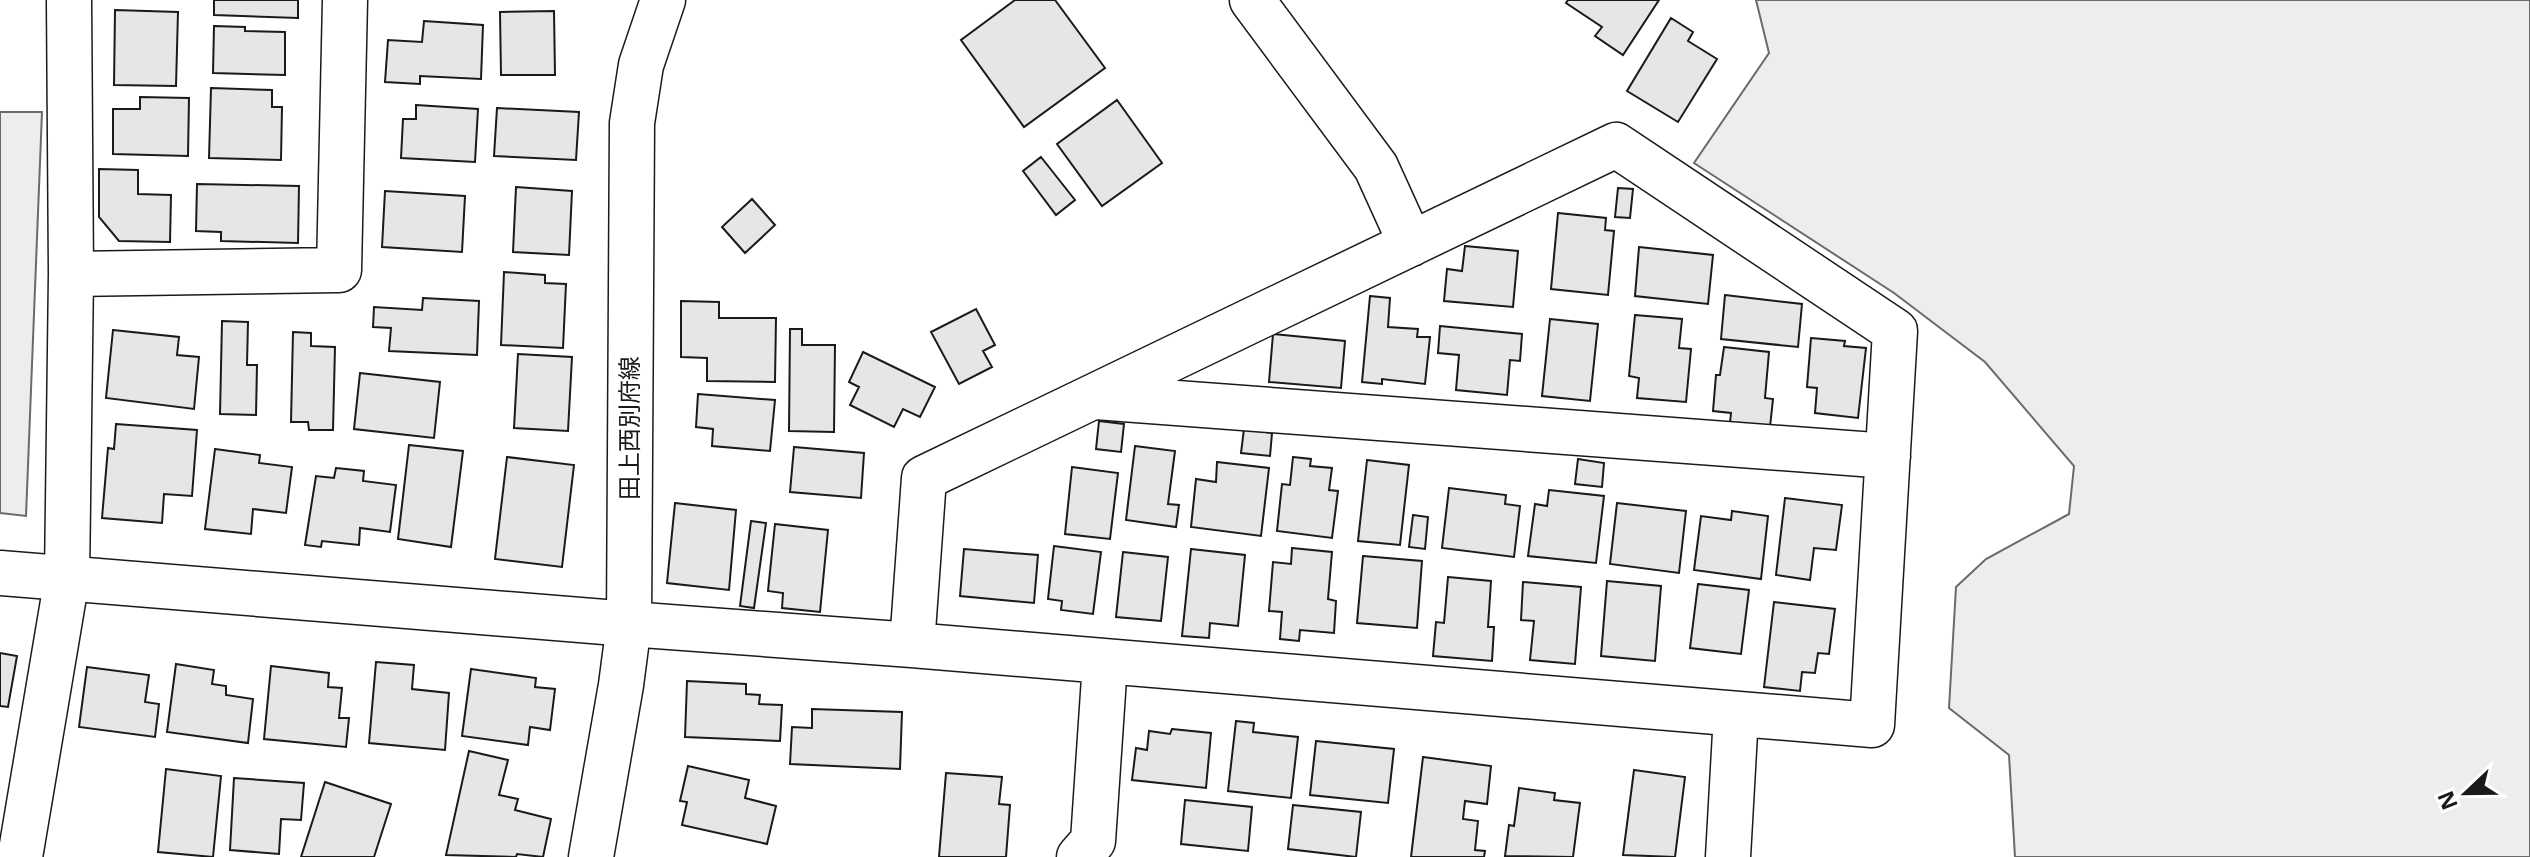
<svg xmlns="http://www.w3.org/2000/svg" width="2530" height="857" viewBox="0 0 2530 857" font-family="'Open Sans','Noto Sans JP',sans-serif">
<style>
.built{fill:#ededed;stroke:#6a6a6a;stroke-width:2}
.building{fill:#e6e6e6;stroke:#1a1a1a;stroke-width:2}
.lines{fill:none;stroke-linecap:round;stroke-linejoin:round}
.street-casing{stroke:#1a1a1a;stroke-width:47}
.secondary-casing{stroke:#1a1a1a;stroke-width:47}
.street{stroke:#fff;stroke-width:44}
.secondary{stroke:#fff;stroke-width:44}
.labels{text-anchor:middle;stroke-width:6;stroke-linejoin:round;paint-order:stroke}
.street-label{font-size:24px;fill:#1a1a1a;stroke:#fff}
</style>
<rect width="100%" height="100%" fill="#fff"/>
<path class="built" d="M 1756,0 L 2530,0 L 2530,857 L 2015,857 L 2009,755 L 1949,708 L 1956,587 L 1986,559 L 2069,514 L 2074,466 L 1985,362 L 1894,293 L 1694,163 L 1769,53 Z
M 0,112 L 42,112 L 26,516 L 0,513 Z"/>
<path class="building" d="M 214,0 L 298,0 L 298,18 L 214,15 Z
M 1015,0 L 1055,0 L 1105,68 L 1024,127 L 961,40 Z
M 1568,0 L 1659,0 L 1623,55 L 1595,36 L 1602,27 L 1566,3 Z
M 115,10 L 178,12 L 176,86 L 114,85 Z
M 554,11 L 555,75 L 501,75 L 500,12 Z
M 1671,18 L 1693,32 L 1688,41 L 1717,59 L 1678,122 L 1627,91 Z
M 424,21 L 483,25 L 481,79 L 420,76 L 420,84 L 385,82 L 388,40 L 422,42 Z
M 214,26 L 245,27 L 245,31 L 285,32 L 285,75 L 213,73 Z
M 211,88 L 272,90 L 272,107 L 282,107 L 281,160 L 209,158 Z
M 140,97 L 189,98 L 188,156 L 113,154 L 113,109 L 140,109 Z
M 1117,100 L 1162,163 L 1102,206 L 1057,144 Z
M 416,105 L 478,109 L 475,162 L 401,158 L 403,119 L 416,119 Z
M 497,108 L 579,112 L 576,160 L 494,156 Z
M 1041,157 L 1075,200 L 1056,215 L 1023,171 Z
M 99,169 L 138,170 L 138,194 L 171,195 L 170,242 L 119,241 L 99,217 Z
M 197,184 L 299,186 L 298,243 L 221,241 L 221,232 L 196,231 Z
M 516,187 L 572,191 L 569,255 L 513,252 Z
M 1618,188 L 1633,189 L 1630,218 L 1615,217 Z
M 385,191 L 465,196 L 462,252 L 382,247 Z
M 752,199 L 775,225 L 745,253 L 722,227 Z
M 1558,213 L 1606,218 L 1605,230 L 1614,231 L 1608,295 L 1551,289 Z
M 1465,246 L 1518,251 L 1513,307 L 1444,301 L 1447,269 L 1462,271 Z
M 1639,247 L 1713,255 L 1708,304 L 1635,296 Z
M 504,272 L 545,275 L 545,283 L 566,284 L 563,348 L 501,345 Z
M 1725,295 L 1802,304 L 1798,347 L 1721,339 Z
M 1370,296 L 1390,298 L 1388,327 L 1418,329 L 1417,337 L 1430,337 L 1425,384 L 1382,379 L 1382,384 L 1362,382 Z
M 423,298 L 479,301 L 477,355 L 389,351 L 391,328 L 373,327 L 374,307 L 422,310 Z
M 681,301 L 719,302 L 719,318 L 776,318 L 775,382 L 707,381 L 707,358 L 681,357 Z
M 976,309 L 995,345 L 983,351 L 992,367 L 959,384 L 931,332 Z
M 1635,315 L 1682,319 L 1679,348 L 1691,349 L 1686,402 L 1637,398 L 1639,378 L 1629,376 Z
M 1550,319 L 1598,324 L 1590,401 L 1542,396 Z
M 222,321 L 248,322 L 247,365 L 257,365 L 256,415 L 220,414 Z
M 1440,326 L 1522,334 L 1520,361 L 1510,360 L 1507,395 L 1456,390 L 1459,355 L 1438,353 Z
M 790,329 L 802,329 L 802,345 L 835,345 L 834,432 L 789,431 Z
M 113,330 L 179,337 L 177,355 L 199,357 L 194,409 L 106,398 Z
M 293,332 L 311,333 L 311,346 L 335,347 L 333,430 L 309,430 L 308,422 L 291,422 Z
M 1273,334 L 1345,341 L 1341,388 L 1269,382 Z
M 1811,338 L 1845,341 L 1844,346 L 1866,348 L 1858,418 L 1815,413 L 1817,388 L 1807,387 Z
M 1724,347 L 1769,352 L 1765,398 L 1773,399 L 1770,427 L 1730,423 L 1731,413 L 1713,411 L 1716,375 L 1720,375 Z
M 863,352 L 935,387 L 920,417 L 903,409 L 894,427 L 850,405 L 859,387 L 849,382 Z
M 518,354 L 572,357 L 568,431 L 514,428 Z
M 360,373 L 440,382 L 434,438 L 354,429 Z
M 698,394 L 775,400 L 770,451 L 712,446 L 713,429 L 696,427 Z
M 1099,421 L 1124,424 L 1121,452 L 1096,449 Z
M 116,424 L 197,430 L 192,496 L 164,494 L 162,523 L 102,518 L 108,448 L 114,449 Z
M 1244,429 L 1272,433 L 1270,456 L 1241,453 Z
M 409,445 L 463,451 L 451,547 L 398,539 Z
M 1135,446 L 1175,451 L 1168,504 L 1179,505 L 1176,527 L 1126,520 Z
M 794,447 L 864,453 L 861,498 L 790,492 Z
M 215,449 L 260,455 L 259,463 L 292,467 L 286,513 L 253,509 L 251,534 L 205,529 Z
M 507,457 L 574,465 L 562,567 L 495,559 Z
M 1293,457 L 1311,459 L 1310,466 L 1332,468 L 1329,490 L 1338,491 L 1332,538 L 1277,531 L 1282,484 L 1290,485 Z
M 1578,459 L 1604,463 L 1602,487 L 1575,484 Z
M 1367,460 L 1409,465 L 1400,545 L 1358,541 Z
M 1217,462 L 1269,468 L 1261,536 L 1191,527 L 1196,479 L 1216,482 Z
M 1072,467 L 1118,473 L 1110,539 L 1065,534 Z
M 336,468 L 364,471 L 363,481 L 396,485 L 390,532 L 360,528 L 359,545 L 322,541 L 321,547 L 305,545 L 316,476 L 334,478 Z
M 1449,488 L 1506,495 L 1505,504 L 1520,506 L 1514,557 L 1442,548 Z
M 1549,490 L 1604,496 L 1596,563 L 1528,556 L 1535,504 L 1547,506 Z
M 1785,498 L 1842,505 L 1836,550 L 1814,548 L 1810,580 L 1776,575 Z
M 675,503 L 736,510 L 729,590 L 667,583 Z
M 1617,503 L 1686,511 L 1679,573 L 1610,564 Z
M 1732,511 L 1768,516 L 1761,579 L 1694,570 L 1701,516 L 1731,520 Z
M 1413,515 L 1428,517 L 1425,549 L 1409,547 Z
M 751,521 L 766,523 L 754,608 L 740,606 Z
M 775,524 L 828,530 L 820,612 L 782,608 L 783,593 L 768,591 Z
M 1054,546 L 1101,552 L 1093,614 L 1061,610 L 1062,601 L 1048,599 Z
M 1292,548 L 1332,552 L 1328,599 L 1336,601 L 1334,633 L 1300,630 L 1299,641 L 1280,639 L 1282,612 L 1269,611 L 1273,562 L 1291,564 Z
M 964,549 L 1038,555 L 1034,603 L 960,596 Z
M 1191,549 L 1245,555 L 1238,626 L 1210,623 L 1209,638 L 1182,636 Z
M 1123,552 L 1168,557 L 1161,621 L 1116,617 Z
M 1363,556 L 1422,561 L 1417,628 L 1357,623 Z
M 1448,577 L 1491,581 L 1488,627 L 1494,627 L 1492,661 L 1433,656 L 1436,622 L 1444,623 Z
M 1607,581 L 1661,586 L 1655,661 L 1601,656 Z
M 1523,582 L 1581,587 L 1575,664 L 1530,660 L 1534,621 L 1521,620 Z
M 1698,584 L 1749,590 L 1741,654 L 1690,648 Z
M 1774,602 L 1835,609 L 1829,654 L 1818,653 L 1815,673 L 1802,672 L 1800,691 L 1764,687 Z
M 0,653 L 17,656 L 8,707 L 0,706 Z
M 376,662 L 414,665 L 412,689 L 449,693 L 445,750 L 369,743 Z
M 176,664 L 214,670 L 212,684 L 226,686 L 226,695 L 253,699 L 248,743 L 167,732 Z
M 271,666 L 329,673 L 328,687 L 342,688 L 339,718 L 349,718 L 346,747 L 264,739 Z
M 87,667 L 149,675 L 145,702 L 159,704 L 155,737 L 79,727 Z
M 471,669 L 536,678 L 535,687 L 555,689 L 550,730 L 530,727 L 528,745 L 462,736 Z
M 687,681 L 746,684 L 746,694 L 760,695 L 759,704 L 782,705 L 780,741 L 685,737 Z
M 812,709 L 902,712 L 900,769 L 790,764 L 792,727 L 812,728 Z
M 1236,721 L 1254,723 L 1253,732 L 1298,737 L 1291,798 L 1228,791 Z
M 1172,729 L 1211,733 L 1206,788 L 1132,780 L 1136,748 L 1147,750 L 1149,731 L 1170,734 Z
M 1316,741 L 1394,749 L 1388,803 L 1310,795 Z
M 469,751 L 508,760 L 499,795 L 518,799 L 515,810 L 551,819 L 543,857 L 517,854 L 516,857 L 446,855 Z
M 1423,757 L 1491,766 L 1487,804 L 1465,801 L 1463,819 L 1478,821 L 1475,850 L 1485,851 L 1484,857 L 1411,857 Z
M 688,766 L 749,780 L 745,798 L 776,806 L 767,844 L 682,825 L 687,802 L 680,801 Z
M 166,769 L 221,776 L 213,857 L 158,852 Z
M 1634,770 L 1685,777 L 1675,857 L 1623,855 Z
M 946,773 L 1002,777 L 999,804 L 1010,805 L 1006,857 L 939,857 Z
M 234,778 L 304,783 L 301,820 L 281,819 L 279,854 L 230,850 Z
M 325,782 L 391,804 L 374,857 L 301,857 Z
M 1519,788 L 1555,793 L 1554,800 L 1580,803 L 1573,857 L 1505,856 L 1509,825 L 1514,826 Z
M 1185,800 L 1252,807 L 1248,851 L 1181,844 Z
M 1293,805 L 1361,812 L 1356,857 L 1288,849 Z"/>
<g class="lines">
<defs>
<path id="street" d="M 1252,0 L 1376,167 L 1411,244
M 71,274 L 339,270 L 345,0
M 1096,397 L 1888,456
M 629,624 L 912,645 L 1872,725 L 1895,331 L 1616,145 L 924,478 L 912,645
M 20,857 L 67,578 L 71,274 L 69,0
M 1079,857 L 1093,841 L 1105,663
M 1728,857 L 1736,715"/>
<path id="secondary" d="M 0,573 L 629,624
M 591,857 L 621,685 L 629,624 L 632,123 L 641,65 L 663,0"/>
</defs>
<use href="#street" class="street-casing"/>
<use href="#secondary" class="secondary-casing"/>
<use href="#street" class="street"/>
<use href="#secondary" class="secondary"/>
</g>
<g class="labels">
<g class="street-label">
<text transform="translate(630 428) rotate(-90)" y="8">田上西別府線</text>
</g>
</g>
<g transform="translate(2466 793) rotate(248)" stroke="#ffffff" stroke-width="6" paint-order="stroke">
<path d="M0-6L14 30L0 20L-14 30Z" fill="#1a1a1a"/>
<text y="-12" font-size="22" font-weight="bold" text-anchor="middle" fill="#1a1a1a">N</text>
</g>
</svg>
